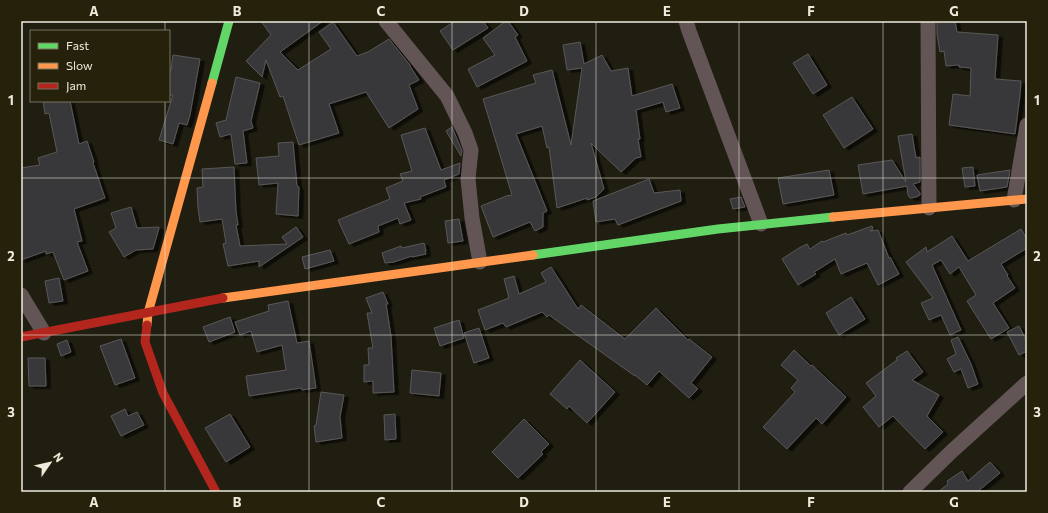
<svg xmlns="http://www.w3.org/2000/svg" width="1048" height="513" viewBox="0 0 1048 513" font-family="Commissioner,sans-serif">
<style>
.building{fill:#39373a;stroke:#595857;filter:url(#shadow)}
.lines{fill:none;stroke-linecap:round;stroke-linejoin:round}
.street{stroke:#635556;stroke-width:15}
.fast{stroke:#63d668;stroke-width:9}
.slow{stroke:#ff974d;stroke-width:9}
.jam{stroke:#b3261e;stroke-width:9}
.grid{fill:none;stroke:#edebdd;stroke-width:1;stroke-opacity:0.55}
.neatline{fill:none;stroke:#edebdd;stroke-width:1.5}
.grid-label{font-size:13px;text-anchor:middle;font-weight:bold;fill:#edebdd}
</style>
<defs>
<filter id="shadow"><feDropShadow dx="4.5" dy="2.5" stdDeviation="0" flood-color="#0009"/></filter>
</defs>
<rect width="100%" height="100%" fill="#201d11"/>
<path class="building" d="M 261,21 L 323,21 L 280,52 L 298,70 L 331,49 L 319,32 L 333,22 L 357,56 L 368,52 L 389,39 L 410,65 L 410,66 L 419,80 L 409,85 L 418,109 L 389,128 L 366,92 L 329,104 L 339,133 L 299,145 L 283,96 L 280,97 L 266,60 L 262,77 L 246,61 L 271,35 Z
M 455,21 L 483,21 L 488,28 L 453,50 L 440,31 Z
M 506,21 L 508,21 L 518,35 L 515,37 L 527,61 L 477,87 L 468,69 L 495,55 L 483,38 Z
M 937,21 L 955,21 L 957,32 L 998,35 L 995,79 L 1021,81 L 1020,95 L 1015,134 L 949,125 L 953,94 L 970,96 L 971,68 L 959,67 L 959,65 L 946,66 L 944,51 L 940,52 L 937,34 Z
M 580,42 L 584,64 L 602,55 L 611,71 L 628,68 L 632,96 L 672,84 L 680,108 L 666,112 L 663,102 L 636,110 L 640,139 L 638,139 L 641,157 L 636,158 L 621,172 L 591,143 L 604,189 L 596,197 L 587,200 L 587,198 L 557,208 L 549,147 L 547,148 L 542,126 L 516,134 L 547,211 L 543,213 L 543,227 L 535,231 L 530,222 L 493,237 L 481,206 L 509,195 L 510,196 L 512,195 L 483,99 L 536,83 L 533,75 L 552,70 L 571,145 L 582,68 L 567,70 L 563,45 Z
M 808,54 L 827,85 L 813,94 L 793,63 Z
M 173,55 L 200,59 L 190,115 L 187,125 L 179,123 L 173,144 L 159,140 L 173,95 L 169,95 L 169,70 L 171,70 Z
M 236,77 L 260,83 L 251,121 L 253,128 L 243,131 L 247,163 L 235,164 L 231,134 L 220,137 L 216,123 L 226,120 Z
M 852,97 L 873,129 L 844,148 L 823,115 Z
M 43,101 L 70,101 L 79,144 L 87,141 L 94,162 L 93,163 L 105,198 L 74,209 L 82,241 L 77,242 L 88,271 L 64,280 L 53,252 L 46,254 L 46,251 L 21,260 L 21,168 L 40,165 L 38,158 L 57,152 L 49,113 L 45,114 Z
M 452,127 L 462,151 L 461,156 L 446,131 Z
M 425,128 L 441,170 L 460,163 L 460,164 L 459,174 L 444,180 L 446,187 L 420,197 L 421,199 L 404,203 L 411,220 L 400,224 L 398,218 L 378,226 L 379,232 L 349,244 L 338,220 L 390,199 L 386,188 L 403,181 L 400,174 L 412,171 L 401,135 Z
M 912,134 L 916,158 L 920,157 L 920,182 L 913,184 L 920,193 L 920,195 L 916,197 L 910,198 L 908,195 L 907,186 L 863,194 L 858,165 L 892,160 L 906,182 L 898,136 Z
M 293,142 L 297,186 L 299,187 L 298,216 L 276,214 L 278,183 L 259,185 L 256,158 L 279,156 L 278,143 Z
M 234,167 L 236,212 L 238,225 L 236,225 L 240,246 L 287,244 L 282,237 L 296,227 L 303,237 L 259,267 L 259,261 L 228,266 L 223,244 L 226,243 L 222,219 L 200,222 L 198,208 L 197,188 L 203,187 L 202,169 Z
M 973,167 L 975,186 L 965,187 L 962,168 Z
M 829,170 L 834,195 L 783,204 L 778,178 Z
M 1010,170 L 1007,187 L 980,191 L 977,175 Z
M 649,179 L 654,193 L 680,190 L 681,201 L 618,225 L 615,219 L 596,222 L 593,201 Z
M 741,197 L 745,207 L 733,209 L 730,199 Z
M 131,207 L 137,228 L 159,227 L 159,228 L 153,249 L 136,250 L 124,257 L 109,232 L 116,228 L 111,213 Z
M 459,219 L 463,241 L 448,243 L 445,221 Z
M 872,226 L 873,229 L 870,231 L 878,230 L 889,258 L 890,257 L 899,274 L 878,285 L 867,263 L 841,274 L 835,259 L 814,272 L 816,274 L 798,285 L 782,259 L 799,248 L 807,244 L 810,249 L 822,241 L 823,242 L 846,233 L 847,235 Z
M 1021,229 L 1027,239 L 1027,248 L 1001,264 L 1008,275 L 1007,276 L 1015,288 L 993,303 L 1009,328 L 991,339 L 967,301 L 976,295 L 959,267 L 950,274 L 941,260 L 932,265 L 961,330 L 950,335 L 941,315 L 929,320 L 921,303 L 933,298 L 906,262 L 926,247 L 927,252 L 952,236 L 968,261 Z
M 424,243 L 426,251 L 425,251 L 426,254 L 412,257 L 412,256 L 394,262 L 385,263 L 382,253 L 401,246 L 402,248 Z
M 330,250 L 334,261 L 305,269 L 302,257 Z
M 551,267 L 578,309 L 581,305 L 625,339 L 656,308 L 688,340 L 689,339 L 712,357 L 691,383 L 698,389 L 689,398 L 659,371 L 647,385 L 635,375 L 635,376 L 549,315 L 547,317 L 542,312 L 506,327 L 503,323 L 485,330 L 478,310 L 509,298 L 504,279 L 514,276 L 519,294 L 546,282 L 541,273 Z
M 59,278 L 63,301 L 49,303 L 45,281 Z
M 383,292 L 388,304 L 386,304 L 391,336 L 394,392 L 373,393 L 373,381 L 364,382 L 364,365 L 369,365 L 368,348 L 373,348 L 367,313 L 372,313 L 366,298 Z
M 851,297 L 865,319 L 839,335 L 826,313 Z
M 288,301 L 297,343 L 309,341 L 316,388 L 302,390 L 301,388 L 249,396 L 246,376 L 286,370 L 282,345 L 257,352 L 251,331 L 240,335 L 235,322 L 269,311 L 268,305 Z
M 230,317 L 235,332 L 209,342 L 203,327 Z
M 459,320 L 464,338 L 440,346 L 434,328 Z
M 1019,326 L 1027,342 L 1027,351 L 1019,355 L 1007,332 Z
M 479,328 L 489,358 L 474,363 L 464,333 Z
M 958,337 L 971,364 L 978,384 L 968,388 L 961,369 L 954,372 L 947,359 L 956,354 L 951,340 Z
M 121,339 L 135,378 L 115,385 L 100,346 Z
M 67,340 L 71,352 L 61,356 L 57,344 Z
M 794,350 L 811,366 L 812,365 L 846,397 L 822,424 L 816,418 L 787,449 L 763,427 L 795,392 L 791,388 L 798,380 L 781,365 Z
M 907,351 L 923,372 L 912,380 L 939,395 L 927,416 L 943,432 L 925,449 L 893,416 L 879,427 L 863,407 L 876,396 L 866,383 L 897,360 L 896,358 Z
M 28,358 L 45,358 L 46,386 L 29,386 Z
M 580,360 L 615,392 L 587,423 L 569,406 L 567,409 L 550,394 Z
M 412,370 L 441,373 L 439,396 L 410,393 Z
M 321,392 L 344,395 L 340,417 L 342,438 L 316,442 L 314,426 L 316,425 Z
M 125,409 L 128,416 L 137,412 L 144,425 L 121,436 L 111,416 Z
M 230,414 L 250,447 L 226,462 L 205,428 Z
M 395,414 L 396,439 L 385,440 L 384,415 Z
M 524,419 L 549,444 L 541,452 L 543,454 L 518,478 L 492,452 Z
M 990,462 L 1000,473 L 977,492 L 938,492 L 948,484 L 947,481 L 962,471 L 968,481 Z"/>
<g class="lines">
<path class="street" d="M 386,21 L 447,96 L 465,133 L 471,150 L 468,179 L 472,218 L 480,262
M 686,21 L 689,31 L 761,224
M 928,21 L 929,208
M 1014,200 L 1027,125
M 21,295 L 44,333
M 910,492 L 951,452 L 1027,383"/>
<path class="fast" d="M 212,83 L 229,21
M 533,255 L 718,229 L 833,217"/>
<path class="slow" d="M 833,217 L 1027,199
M 223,298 L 533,255
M 147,325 L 148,313 L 212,83"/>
<path class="jam" d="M 147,325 L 145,342 L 163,393 L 216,492
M 21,337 L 223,298"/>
</g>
<path class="grid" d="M 165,21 L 165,31M 309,21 L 309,492M 452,21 L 452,492M 596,21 L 596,492M 739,21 L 739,492M 883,21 L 883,492M 165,101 L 165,492M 21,178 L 1027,178M 21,335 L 1027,335"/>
<rect width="1048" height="513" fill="none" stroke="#26210b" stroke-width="44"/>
<rect x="30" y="30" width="140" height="72" fill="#26210b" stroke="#76725f"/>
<rect x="38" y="43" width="20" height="6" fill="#63d668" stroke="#76725f"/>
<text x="66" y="50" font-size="12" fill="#edebdd">Fast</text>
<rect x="38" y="63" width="20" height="6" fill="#ff974d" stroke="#76725f"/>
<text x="66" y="70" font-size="12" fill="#edebdd">Slow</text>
<rect x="38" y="83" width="20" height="6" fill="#b3261e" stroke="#76725f"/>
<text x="66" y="90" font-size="12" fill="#edebdd">Jam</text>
<g transform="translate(50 463) rotate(56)" stroke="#26210b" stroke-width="3" paint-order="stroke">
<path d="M0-3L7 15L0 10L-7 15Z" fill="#edebdd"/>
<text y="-6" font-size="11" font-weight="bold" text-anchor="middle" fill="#edebdd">N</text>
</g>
<rect x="22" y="22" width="1004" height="469" class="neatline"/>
<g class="grid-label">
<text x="94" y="16">A</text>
<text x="237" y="16">B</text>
<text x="381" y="16">C</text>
<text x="524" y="16">D</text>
<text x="667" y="16">E</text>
<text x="811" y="16">F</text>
<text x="954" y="16">G</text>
<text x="11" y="105">1</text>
<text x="1037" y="105">1</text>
<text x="11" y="261">2</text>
<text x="1037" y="261">2</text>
<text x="11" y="417">3</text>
<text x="1037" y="417">3</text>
<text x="94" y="507">A</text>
<text x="237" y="507">B</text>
<text x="381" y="507">C</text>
<text x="524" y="507">D</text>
<text x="667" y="507">E</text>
<text x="811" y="507">F</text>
<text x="954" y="507">G</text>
</g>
</svg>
